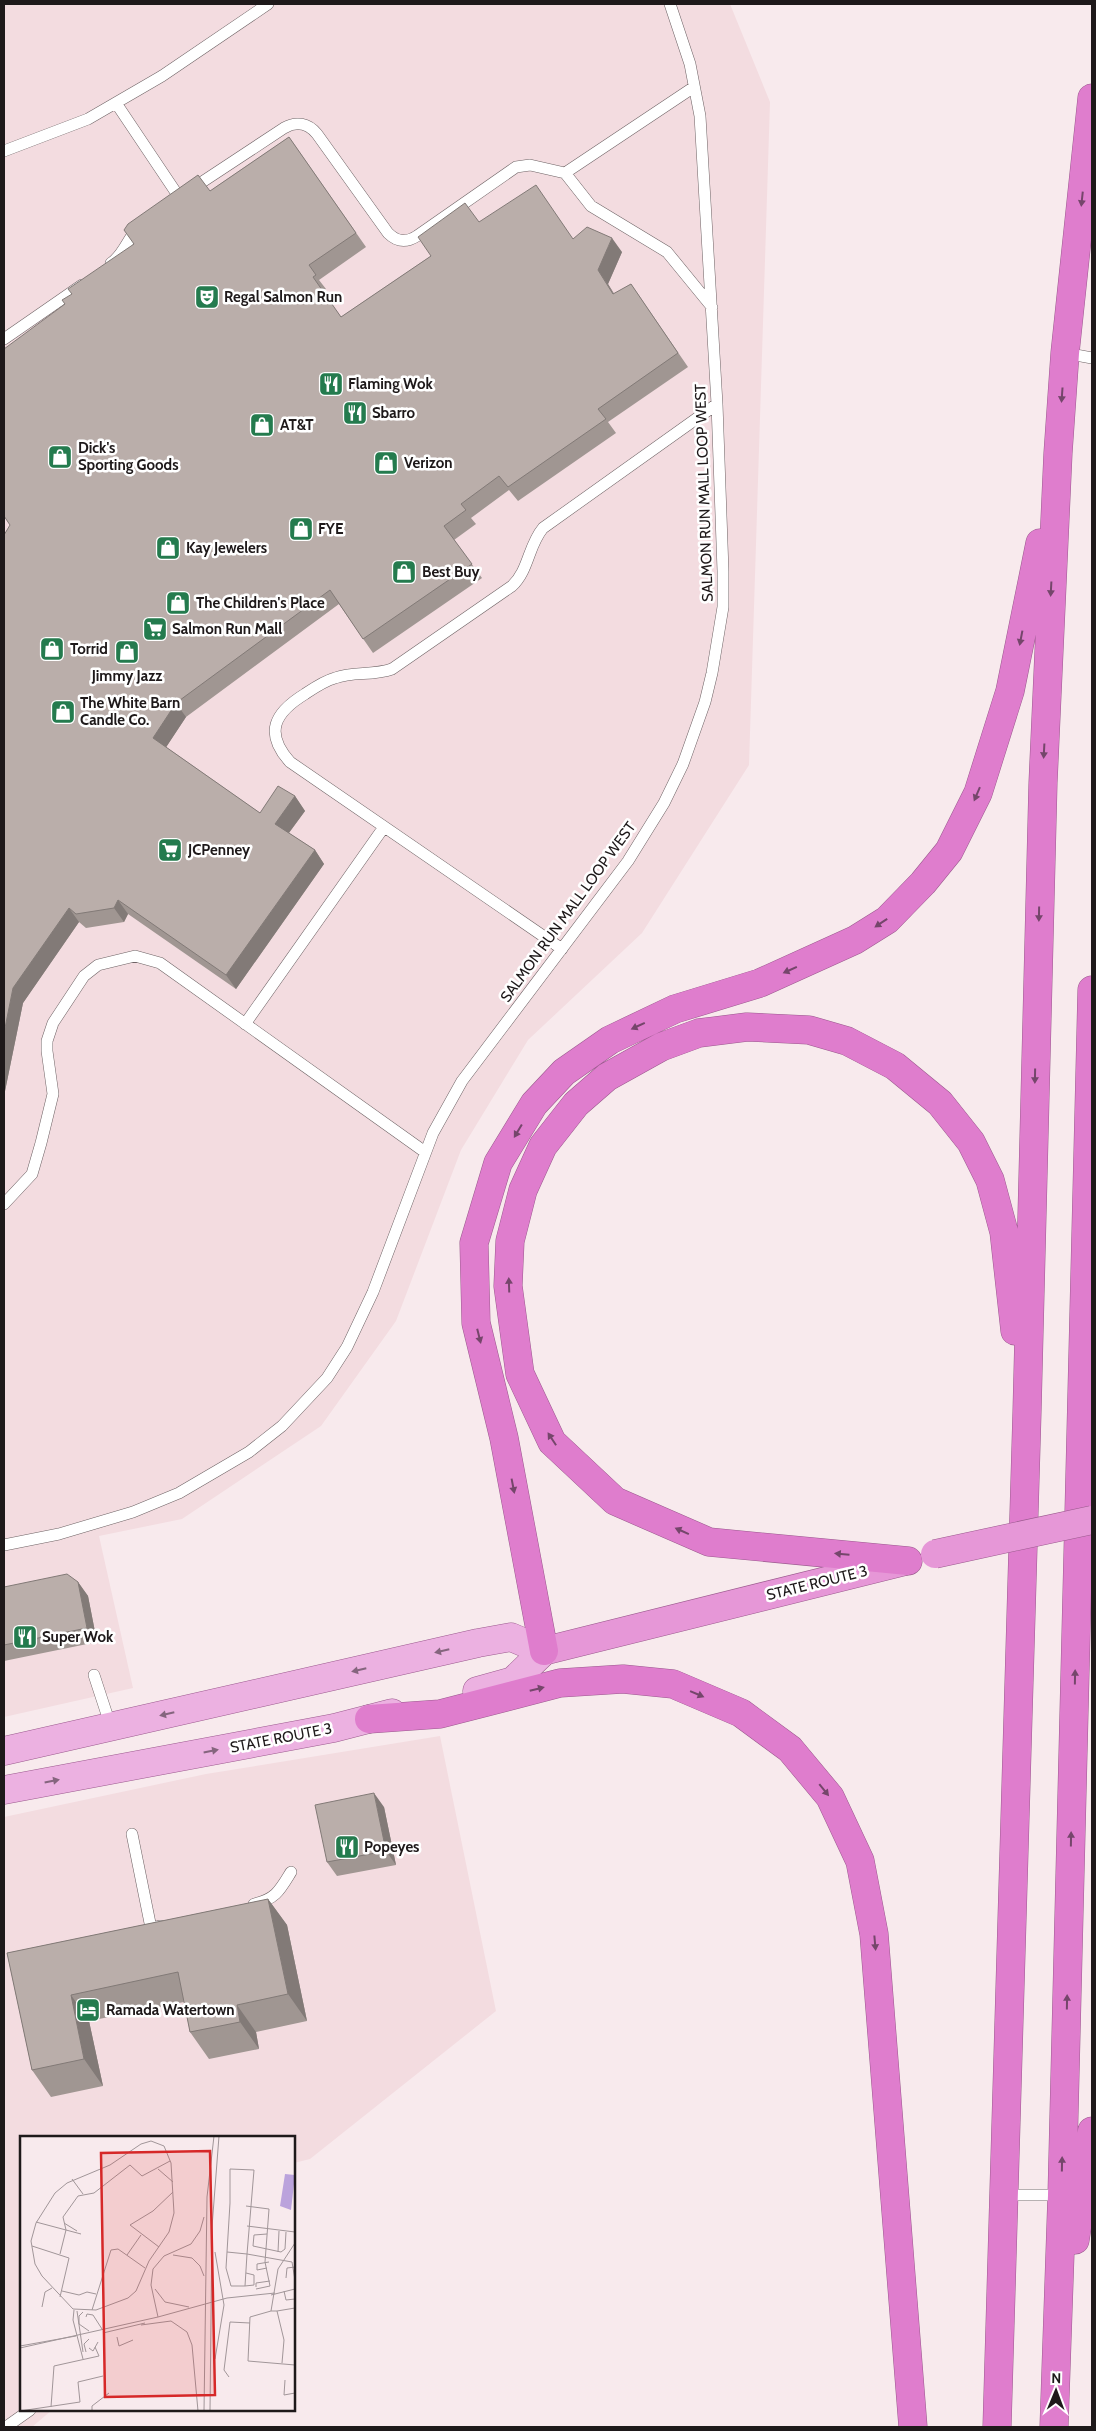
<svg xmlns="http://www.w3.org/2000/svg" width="1096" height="2431" viewBox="0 0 1096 2431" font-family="Cabin,sans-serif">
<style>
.built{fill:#f3dce0}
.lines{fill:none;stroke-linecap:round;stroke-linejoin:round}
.service-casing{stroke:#6e6365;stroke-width:12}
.primary-casing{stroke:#9b5a8e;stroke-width:29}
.trunk-casing{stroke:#9b5a8e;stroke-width:29}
.motorway-casing{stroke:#9b5a8e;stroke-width:29}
.service{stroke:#fff;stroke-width:11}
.primary{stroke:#ecb1e1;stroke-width:28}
.trunk{stroke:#e697d7;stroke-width:28}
.motorway{stroke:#df7dcd;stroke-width:28}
.trunk-bridge-casing{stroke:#9b5a8e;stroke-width:29;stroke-linecap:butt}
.trunk-bridge{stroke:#e697d7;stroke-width:28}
.wall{fill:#a09692}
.shaded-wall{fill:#827a77}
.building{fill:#baaeaa;stroke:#827a77}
.oneway{fill:#75466b}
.oneway2{fill:#85657e}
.labels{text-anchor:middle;stroke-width:5;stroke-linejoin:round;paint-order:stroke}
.poi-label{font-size:15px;font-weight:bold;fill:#1e191a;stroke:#fff;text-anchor:start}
.street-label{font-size:15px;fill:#1e191a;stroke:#fff}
.inset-road{fill:none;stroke:#a19699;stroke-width:1}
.view{fill:#d62828;fill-opacity:0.15;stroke:#d62828;stroke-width:2.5}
.inset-edge{fill:none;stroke:#1e191a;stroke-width:2.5}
</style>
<rect width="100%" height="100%" fill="#f8eaed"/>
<path class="built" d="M 4,4 L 730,4 L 770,102 L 749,765 L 642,933 L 528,1040 L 461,1150 L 396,1321 L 321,1426 L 182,1519 L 99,1536 L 133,1688 L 4,1717 Z
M 440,1736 L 496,2011 L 310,2159 L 294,2163 L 294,2137 L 21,2137 L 21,2410 L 52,2410 L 32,2427 L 4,2427 L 4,1817 L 206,1774 Z"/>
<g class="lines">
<defs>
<path id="service" d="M 116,103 L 179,197
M 4,151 L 88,119 L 162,76 L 268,4
M 565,173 L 694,87
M 190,190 L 284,128 C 296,121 308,123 317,134 L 388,233 C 397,242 406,243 417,236 L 516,167 L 530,165 L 565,173 L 591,206 L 667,252 L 712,307
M 111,263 C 124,255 128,237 139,227
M 4,339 L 82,285
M 1065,353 L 1092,358
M 562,949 L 290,762 C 264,733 274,713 305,694 C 314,688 324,681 335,678 C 353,671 373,676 392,669 L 512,586 C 529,570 528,546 543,528 L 717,404
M 245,1024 L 384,827
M 4,1204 L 32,1174 L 41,1143 L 53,1094 L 47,1051 L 47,1041 L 53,1023 L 84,976 L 98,965 L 135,956 L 160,963 L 425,1152
M 4,1545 L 59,1534 L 133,1512 L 179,1493 L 249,1452 L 282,1426 L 327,1378 L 347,1347 L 373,1292 L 433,1133 L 462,1081 L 628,861 L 664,803 L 683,764 L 705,702 L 712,673 L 723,607 L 723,571 L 717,404 L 700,116 L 690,64 L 670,4
M 94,1675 L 111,1727
M 132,1834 L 151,1928 L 161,1926
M 254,1904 C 276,1899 280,1890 291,1872
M 1005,2195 L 1062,2195
M 6,2427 L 30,2410"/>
<path id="primary" d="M 4,1751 L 478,1643 L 511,1637 L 544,1651 L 513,1681 L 477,1691
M 4,1790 L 334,1728 L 392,1713"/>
<path id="trunk" d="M 544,1651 L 902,1562"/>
<path id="motorway" d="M 908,1561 L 709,1542 L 615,1501 L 552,1442 L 520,1374 L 508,1286 L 510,1241 L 523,1190 L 543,1146 L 576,1104 L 607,1077 L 661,1047 L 699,1033 L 747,1027 L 809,1030 L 847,1041 L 895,1066 L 940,1103 L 971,1142 L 990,1180 L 1004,1232 L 1015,1331
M 544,1651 L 504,1438 L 476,1323 L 474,1243 L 498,1163 L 534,1104 L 564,1072 L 610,1040 L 675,1009 L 760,983 L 855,940 L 887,920 L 923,883 L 949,851 L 978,793 L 1010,691 L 1040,543
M 369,1719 L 440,1714 L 560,1683 L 623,1679 L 673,1684 L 741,1713 L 790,1749 L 830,1797 L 860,1861 L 874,1934 L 913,2427
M 1075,2240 L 1092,2131
M 997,2427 L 1027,1412 L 1043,783 L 1058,453 L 1065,353 L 1092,98
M 1054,2427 L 1062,2195 L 1092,990"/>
</defs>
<use href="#service" class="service-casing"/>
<use href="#primary" class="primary-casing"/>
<use href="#trunk" class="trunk-casing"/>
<use href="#motorway" class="motorway-casing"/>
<use href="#service" class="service"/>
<use href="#primary" class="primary"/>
<use href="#trunk" class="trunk"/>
<use href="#motorway" class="motorway"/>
<defs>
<path id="trunk-bridge" d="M 935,1554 L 1092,1520"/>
</defs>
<use href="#trunk-bridge" class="trunk-bridge-casing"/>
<use href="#trunk-bridge" class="trunk-bridge"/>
</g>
<path class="wall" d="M 289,137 L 366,247 L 319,280 L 326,289 L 322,291 L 341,317 L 431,256 L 479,222 L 573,239 L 622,252 L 608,284 L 614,294 L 631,284 L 688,367 L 608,422 L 616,433 L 518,501 L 509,490 L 471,518 L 476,524 L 454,540 L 482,578 L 373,653 L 339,604 L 186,717 L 166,747 L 260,813 L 295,796 L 305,811 L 289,833 L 315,850 L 324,864 L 236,989 L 128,914 L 124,922 L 86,928 L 79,922 L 23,1003 L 4,1096 L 4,535 L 10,526 L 65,304 L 72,294 L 210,191 Z
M 78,1582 L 88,1596 L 97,1642 L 4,1661 L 4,1587 Z
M 384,1807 L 396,1865 L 337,1876 L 327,1862 Z
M 268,1899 L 287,1925 L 307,2021 L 256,2032 L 259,2049 L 209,2059 L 190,2032 L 184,2002 L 89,2021 L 103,2086 L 51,2097 L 32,2070 L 7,1953 Z"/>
<path class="shaded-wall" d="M 612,238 L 622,252 L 608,284 L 623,308 L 598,270 Z
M 176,703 L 186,717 L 163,752 L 153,738 Z
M 295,796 L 305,811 L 285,838 L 275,824 Z
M 315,850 L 324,864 L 236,989 L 226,975 Z
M 118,900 L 128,914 L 124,922 L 114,908 Z
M 69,908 L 79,922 L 23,1003 L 4,1096 L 4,1033 L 13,988 Z
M 78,1582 L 88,1596 L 97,1642 L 87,1628 Z
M 374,1793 L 384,1807 L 396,1865 L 386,1851 Z
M 268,1899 L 287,1925 L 307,2021 L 288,1994 Z
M 71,1995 L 89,2021 L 103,2086 L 84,2059 Z
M 237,2005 L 256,2032 L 259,2049 L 240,2022 Z"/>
<path class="building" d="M 289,137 L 356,233 L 309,265 L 316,275 L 313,277 L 341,317 L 431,256 L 418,237 L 465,203 L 479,222 L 536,185 L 573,239 L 587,227 L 612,238 L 598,270 L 613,294 L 631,284 L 678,353 L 598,409 L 606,419 L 508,487 L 499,476 L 461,504 L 466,510 L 444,526 L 472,564 L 363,639 L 330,590 L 176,703 L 153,738 L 260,813 L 278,786 L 295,796 L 275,824 L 315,850 L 226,975 L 118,900 L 114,908 L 76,914 L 69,908 L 13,988 L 4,1033 L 4,535 L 10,525 L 4,516 L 4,349 L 65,304 L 62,300 L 72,294 L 68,289 L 134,244 L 124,230 L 128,224 L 198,175 L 210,191 Z
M 67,1574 L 78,1582 L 87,1628 L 4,1645 L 4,1587 Z
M 374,1793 L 386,1851 L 327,1862 L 315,1805 Z
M 268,1899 L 288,1994 L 237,2005 L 240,2022 L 190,2032 L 178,1972 L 71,1995 L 84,2059 L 32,2070 L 7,1953 Z"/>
<defs><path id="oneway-solid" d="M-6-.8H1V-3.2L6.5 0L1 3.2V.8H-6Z" transform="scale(1.25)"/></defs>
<g class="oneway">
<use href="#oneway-solid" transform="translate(1082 199) rotate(96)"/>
<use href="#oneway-solid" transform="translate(1062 395) rotate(94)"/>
<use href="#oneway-solid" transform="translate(1051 589) rotate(93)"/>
<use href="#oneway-solid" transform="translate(1021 638) rotate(101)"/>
<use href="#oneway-solid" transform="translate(1044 751) rotate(93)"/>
<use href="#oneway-solid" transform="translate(977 794) rotate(113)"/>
<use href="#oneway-solid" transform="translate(1039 914) rotate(91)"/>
<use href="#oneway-solid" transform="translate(881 923) rotate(146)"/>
<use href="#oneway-solid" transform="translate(790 970) rotate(156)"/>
<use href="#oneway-solid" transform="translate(638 1026) rotate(155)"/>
<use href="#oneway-solid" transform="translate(1035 1076) rotate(91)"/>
<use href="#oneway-solid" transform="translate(518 1131) rotate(121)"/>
<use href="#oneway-solid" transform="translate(509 1285) rotate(-92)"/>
<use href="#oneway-solid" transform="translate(479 1336) rotate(76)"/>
<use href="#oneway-solid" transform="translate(552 1439) rotate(-123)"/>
<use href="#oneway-solid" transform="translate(513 1486) rotate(79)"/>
<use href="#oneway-solid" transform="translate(682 1531) rotate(-156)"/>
<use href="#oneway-solid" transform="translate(842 1554) rotate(-175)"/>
<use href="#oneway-solid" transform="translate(1075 1677) rotate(-89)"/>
<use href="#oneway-solid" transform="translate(537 1689) rotate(-14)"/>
<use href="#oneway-solid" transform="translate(697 1694) rotate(23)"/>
<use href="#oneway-solid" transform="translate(824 1790) rotate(51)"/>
<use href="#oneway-solid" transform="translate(1071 1839) rotate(-89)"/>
<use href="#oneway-solid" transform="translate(875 1943) rotate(85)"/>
<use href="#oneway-solid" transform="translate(1067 2002) rotate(-89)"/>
<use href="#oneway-solid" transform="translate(1062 2164) rotate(-89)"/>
</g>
<g class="oneway2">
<use href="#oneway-solid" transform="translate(442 1651) rotate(167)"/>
<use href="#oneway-solid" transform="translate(359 1670) rotate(167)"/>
<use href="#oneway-solid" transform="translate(167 1714) rotate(167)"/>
<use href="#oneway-solid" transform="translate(211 1751) rotate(-11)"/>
<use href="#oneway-solid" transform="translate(52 1781) rotate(-11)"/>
</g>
<defs>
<symbol id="theatre-square" viewBox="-11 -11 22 22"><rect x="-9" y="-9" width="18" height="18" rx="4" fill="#247b4e" stroke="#fff"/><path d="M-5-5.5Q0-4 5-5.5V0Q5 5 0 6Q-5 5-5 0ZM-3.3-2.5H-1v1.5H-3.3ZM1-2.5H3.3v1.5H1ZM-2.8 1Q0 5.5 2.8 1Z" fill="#fff"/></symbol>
<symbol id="restaurant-square" viewBox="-11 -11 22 22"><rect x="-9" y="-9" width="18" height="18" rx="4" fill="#247b4e" stroke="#fff"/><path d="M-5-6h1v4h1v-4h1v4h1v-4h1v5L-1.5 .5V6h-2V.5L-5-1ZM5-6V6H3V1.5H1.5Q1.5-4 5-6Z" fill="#fff"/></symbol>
<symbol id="shop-square" viewBox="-11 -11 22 22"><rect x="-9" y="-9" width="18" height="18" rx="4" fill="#247b4e" stroke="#fff"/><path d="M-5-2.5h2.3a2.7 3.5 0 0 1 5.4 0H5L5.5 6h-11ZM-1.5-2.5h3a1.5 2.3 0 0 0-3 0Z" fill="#fff"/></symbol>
<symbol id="supermarket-square" viewBox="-11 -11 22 22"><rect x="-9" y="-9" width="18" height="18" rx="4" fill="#247b4e" stroke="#fff"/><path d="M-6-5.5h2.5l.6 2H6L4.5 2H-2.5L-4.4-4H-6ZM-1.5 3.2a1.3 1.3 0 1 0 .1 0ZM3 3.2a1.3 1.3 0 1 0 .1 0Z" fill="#fff"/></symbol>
<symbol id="hotel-square" viewBox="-11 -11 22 22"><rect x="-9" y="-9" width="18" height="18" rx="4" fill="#247b4e" stroke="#fff"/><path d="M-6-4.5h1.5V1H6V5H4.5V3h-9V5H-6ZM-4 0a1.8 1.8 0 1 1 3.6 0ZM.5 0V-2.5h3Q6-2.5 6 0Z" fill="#fff"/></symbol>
</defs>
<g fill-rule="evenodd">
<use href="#theatre-square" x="193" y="283" width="28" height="28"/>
<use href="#restaurant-square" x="317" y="370" width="28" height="28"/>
<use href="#restaurant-square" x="341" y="399" width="28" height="28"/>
<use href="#shop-square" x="248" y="411" width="28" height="28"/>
<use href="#shop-square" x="46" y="443" width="28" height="28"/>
<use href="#shop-square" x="372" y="449" width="28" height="28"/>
<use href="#shop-square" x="287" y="515" width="28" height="28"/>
<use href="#shop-square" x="154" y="534" width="28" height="28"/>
<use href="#shop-square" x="390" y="558" width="28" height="28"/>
<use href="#shop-square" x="164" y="589" width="28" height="28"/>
<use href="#supermarket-square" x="141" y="615" width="28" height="28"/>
<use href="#shop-square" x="38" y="635" width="28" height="28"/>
<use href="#shop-square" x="113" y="638" width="28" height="28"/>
<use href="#shop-square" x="49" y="698" width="28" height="28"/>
<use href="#supermarket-square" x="156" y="836" width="28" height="28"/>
<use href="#restaurant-square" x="11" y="1623" width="28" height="28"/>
<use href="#restaurant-square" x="333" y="1833" width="28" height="28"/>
<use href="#hotel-square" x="74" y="1996" width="28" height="28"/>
</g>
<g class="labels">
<g class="poi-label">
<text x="224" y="302">Regal Salmon Run</text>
<text x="348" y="389">Flaming Wok</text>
<text x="372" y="418">Sbarro</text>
<text x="280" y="430">AT&amp;T</text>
<text x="78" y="453">Dick's<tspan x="78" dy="17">Sporting Goods</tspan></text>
<text x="404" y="468">Verizon</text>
<text x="318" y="534">FYE</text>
<text x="186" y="553">Kay Jewelers</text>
<text x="422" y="577">Best Buy</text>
<text x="196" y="608">The Children's Place</text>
<text x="172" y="634">Salmon Run Mall</text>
<text x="70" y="654">Torrid</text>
<text x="127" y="681" text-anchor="middle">Jimmy Jazz</text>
<text x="80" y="708">The White Barn<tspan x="80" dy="17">Candle Co.</tspan></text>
<text x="188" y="855">JCPenney</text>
<text x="42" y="1642">Super Wok</text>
<text x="364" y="1852">Popeyes</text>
<text x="106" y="2015">Ramada Watertown</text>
</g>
<g class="street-label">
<text transform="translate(704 493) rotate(-92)" y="5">SALMON RUN MALL LOOP WEST</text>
<text transform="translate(568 912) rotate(-54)" y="5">SALMON RUN MALL LOOP WEST</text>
<text transform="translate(817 1583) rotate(-14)" y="5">STATE ROUTE 3</text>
<text transform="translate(281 1738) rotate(-11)" y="5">STATE ROUTE 3</text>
</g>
</g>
<g transform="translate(20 2136)">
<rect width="275" height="275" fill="#f8eaed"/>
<path d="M 265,38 L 275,39 L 271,74 L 260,70 Z" fill="#bba3dc"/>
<path class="inset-road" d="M 131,5 L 144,10 L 151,27 L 154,77 L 149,96 L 129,125 L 116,155 L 108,162 L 76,174 L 53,173 L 22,140 L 15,128 L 11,105 L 16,87 L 35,57 L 47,47 L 90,29 L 121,8 ZM 138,33 L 153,46M 52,43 L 63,58M 226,70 L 249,73 L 245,126 L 250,150 L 236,153M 184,81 L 180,95 L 171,108 L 144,120 L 133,133 L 131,149 L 138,181 L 207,162 L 255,157M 16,86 L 61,98M 44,87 L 57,95M 227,90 L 275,96M 247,98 L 234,99 L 233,110 L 261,116 L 265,113 L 266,96M 275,107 L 258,133 L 251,175 L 230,181 L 228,225 L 275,229M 12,110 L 49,122 L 40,161M 139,111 L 110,89 L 133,75 L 153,56M 207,116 L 227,118 L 225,150 L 211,150 L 206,132 L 207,116 L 210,67 L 210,33 L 234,34 L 227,118 L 272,126 L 275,144M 258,116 L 259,95M 40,118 L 46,94 L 43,81 L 58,60 L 74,57 L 110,29 L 122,40 L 150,25M 107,119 L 121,99M 153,119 L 172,122 L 180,130 L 184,140M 247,132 L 237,134 L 237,128 L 249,126M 266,142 L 267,132 L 275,131M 225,150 L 234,149 L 234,139 L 226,137M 236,151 L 236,147 L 250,145M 135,153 L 145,166 L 169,171M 42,155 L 59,159 L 67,156 L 76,158M 264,155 L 266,164 L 275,163M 251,159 L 275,153M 22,171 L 25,156 L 32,152M 54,174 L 53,184 L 63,223M 72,174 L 91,114 L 98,113 L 125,132M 57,175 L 63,216M 251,175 L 257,175 L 264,204 L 262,227M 257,175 L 275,172M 63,176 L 59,180 L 59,188 L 69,195M 66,181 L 67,178 L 73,179 L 82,193M 121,189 L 151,185 L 167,196 L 172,209 L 178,275M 83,197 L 125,187M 97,201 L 99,210 L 113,204M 0,210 L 56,200M 0,212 L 138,181M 69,212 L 73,215 L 78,206M 66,216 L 64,208 L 69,203M 195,223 L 204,169 L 195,116M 209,241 L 204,234 L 210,186 L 230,187M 265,244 L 264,259 L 275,257M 31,271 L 34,230 L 79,220 L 75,211M 0,275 L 60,266 L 58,246 L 83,240M 72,275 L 72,270 L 89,257M 184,275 L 187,61 L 194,0M 190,275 L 192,91 L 199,0"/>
<path class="view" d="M 190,15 L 195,259 L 85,261 L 81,17 Z"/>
<rect width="275" height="275" class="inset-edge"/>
</g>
<rect width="1096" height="2431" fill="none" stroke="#1e191a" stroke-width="10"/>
<g transform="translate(1056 2391) rotate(1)" stroke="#ffffff" stroke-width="4" paint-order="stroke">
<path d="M0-4L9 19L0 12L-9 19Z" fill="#1e191a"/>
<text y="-8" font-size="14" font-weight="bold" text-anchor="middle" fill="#1e191a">N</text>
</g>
</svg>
